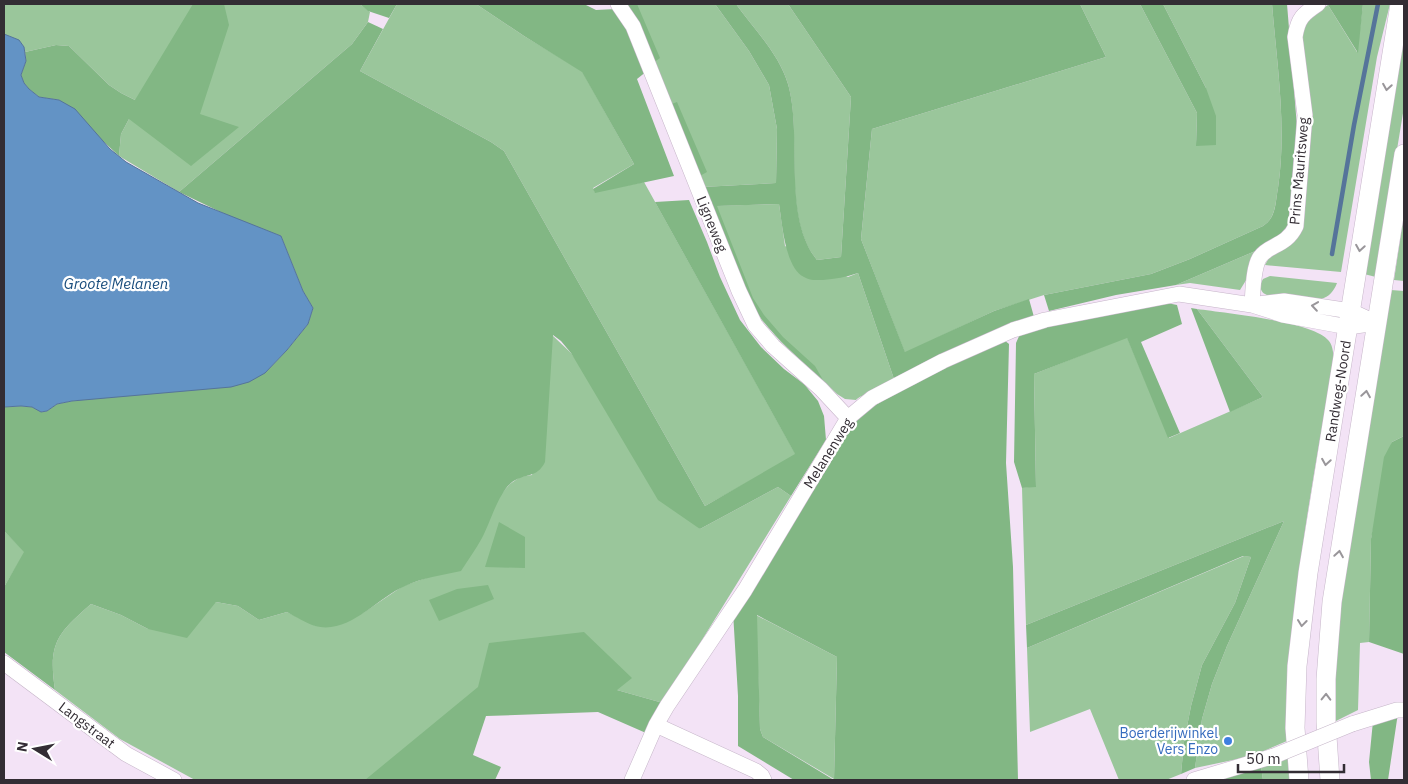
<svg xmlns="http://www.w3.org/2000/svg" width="1408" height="784" viewBox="0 0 1408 784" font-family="'IBM Plex Sans',sans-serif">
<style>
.green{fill:#9ac69b}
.forest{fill:#82b784}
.water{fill:#6393c5;stroke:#55749a}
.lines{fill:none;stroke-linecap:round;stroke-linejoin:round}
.stream{stroke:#55749a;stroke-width:4.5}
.minor-casing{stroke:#c6b6c9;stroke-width:16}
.major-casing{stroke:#c6b6c9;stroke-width:20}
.minor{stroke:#fff;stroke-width:15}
.major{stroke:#fff;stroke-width:19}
.minor-bridge-casing{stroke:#c6b6c9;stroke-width:16;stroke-linecap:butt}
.minor-bridge{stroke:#fff;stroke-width:15}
.oneway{stroke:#99969a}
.shop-dot{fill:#3f7fe0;stroke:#fff;stroke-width:2}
.labels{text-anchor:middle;stroke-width:4.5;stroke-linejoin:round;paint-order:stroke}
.street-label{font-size:14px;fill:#332d34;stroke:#fff}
.shop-label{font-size:14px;fill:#366cbe;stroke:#fff;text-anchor:end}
.water-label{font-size:15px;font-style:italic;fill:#194d7d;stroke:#fff}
</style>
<rect width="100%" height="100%" fill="#f3e3f6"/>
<path class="green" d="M 4,4 L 360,4 L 370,12 L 368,22 L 352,44 L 179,192 L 119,156 L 121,134 L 129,119 L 135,100 L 121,93 L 109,85 L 69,46 L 56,45 L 25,52 C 24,41 13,38 4,34 Z
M 397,4 L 476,4 L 524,36 L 582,71 L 634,164 L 593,188 L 595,192 L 644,182 L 796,455 L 705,506 L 504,151 L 491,142 L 360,71 Z
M 627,4 L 715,4 L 749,51 L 769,85 L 777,129 L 776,183 L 702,187 L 637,24 Z
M 736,4 L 788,4 L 851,97 L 841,257 L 817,260 C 781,215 803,137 788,84 C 779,54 754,29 736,4 Z
M 1080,4 L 1140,4 L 1197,113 L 1196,146 L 1206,88 L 1163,4 L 1272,4 C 1277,65 1287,127 1278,188 C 1276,198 1276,209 1271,218 C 1269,221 1266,224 1263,226 L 1190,259 L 1151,274 L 1044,295 L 994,311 L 905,353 L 861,239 L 872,129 L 1106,57 Z
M 1363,4 L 1390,4 L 1377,57 L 1341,272 L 1265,265 L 1270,256 L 1296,238 L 1300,37 C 1304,21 1315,14 1328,5 L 1357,52 Z
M 1404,29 L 1404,107 L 1376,277 L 1364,274 Z
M 779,204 L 785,246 L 848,277 L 858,273 L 895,382 C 886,386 860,395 856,400 L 845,399 L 837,394 L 781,342 L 761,319 L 709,206 Z
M 1404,213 L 1404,281 L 1394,280 Z
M 1260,249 L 1248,277 L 1240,290 L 1190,283 L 1176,285 Z
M 1270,276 L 1337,283 C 1334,291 1329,297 1321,299 C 1310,302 1275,300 1265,294 C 1261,292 1261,289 1260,285 L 1263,279 Z
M 1391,290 L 1404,291 L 1404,436 L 1392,442 L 1371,539 L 1369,642 L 1360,643 L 1358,710 L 1332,723 L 1332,696 L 1342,592 Z
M 1197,309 C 1225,313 1308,321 1327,339 C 1333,344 1333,352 1334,360 C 1319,445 1303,530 1294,616 C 1289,658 1285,699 1287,741 L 1252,756 L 1195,768 L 1202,719 L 1212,684 L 1227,646 L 1284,521 L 1026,625 L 1022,488 L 1036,486 L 1034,374 L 1127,337 L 1169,438 L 1263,397 Z
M 552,335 L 571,353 L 700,529 L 778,487 L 791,496 L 663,703 L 617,690 L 489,693 L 371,780 L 195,780 L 120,739 L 55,690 C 48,643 57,634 91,604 L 121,615 L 148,629 L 216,602 L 238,606 L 259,620 L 287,612 L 316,626 L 363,613 L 403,586 L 426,578 L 510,484 L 520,477 L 532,475 Z
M 4,531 L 25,552 L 4,587 Z
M 1244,556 L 1251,557 L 1235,603 L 1202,665 L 1191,706 L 1184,742 L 1181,774 L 1166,780 L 1119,780 L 1090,709 L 1030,732 L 1027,648 Z
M 756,615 L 837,657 L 834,779 L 763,737 L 760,729 Z
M 1288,756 L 1291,780 L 1263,780 L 1261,767 Z"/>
<path class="forest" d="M 193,4 L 224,4 L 229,25 L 200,114 L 239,127 L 191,166 L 129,119 L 121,134 L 119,156 L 59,100 L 39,97 L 29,89 L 24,83 L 21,75 L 26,61 L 25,52 L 56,45 L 69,46 L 109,85 L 121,93 L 135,100 Z
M 360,4 L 397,4 L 389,18 L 368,11 Z
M 476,4 L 584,4 L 596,10 L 616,9 L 627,25 L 647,71 L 637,79 L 674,176 L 595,193 L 593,189 L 634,164 L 582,72 L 524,36 Z
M 627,4 L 637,4 L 660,58 L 653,63 Z
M 715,4 L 736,4 C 754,29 779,54 788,84 C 803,136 782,216 817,260 L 841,257 L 851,97 L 788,4 L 1080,4 L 1106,57 L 872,129 L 861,239 L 905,352 L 994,311 L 1029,299 L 1034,317 L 895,382 L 858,273 C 846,277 835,279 823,280 C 816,280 810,281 804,277 C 785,268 782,223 779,204 L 717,206 L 753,298 L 764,315 L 783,337 L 815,366 L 823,380 C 796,356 769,333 750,302 L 702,187 L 776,183 L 777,129 L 769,85 L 749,51 Z
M 1140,4 L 1163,4 L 1206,88 L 1216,116 L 1216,145 L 1196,146 L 1197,113 Z
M 1272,4 L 1287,4 L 1298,139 L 1293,217 L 1287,232 L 1260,249 L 1176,285 L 1116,295 L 1049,311 L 1044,295 L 1151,274 L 1190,259 L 1263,226 C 1266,224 1269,221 1271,218 C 1276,210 1276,198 1278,188 C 1287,127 1277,65 1272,4 Z
M 1330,4 L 1363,4 L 1358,53 L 1328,5 Z
M 368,22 L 383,29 L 360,71 L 491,142 L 504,151 L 705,506 L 795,454 L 655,202 L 689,200 L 707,242 L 720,277 L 740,320 L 761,347 L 784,369 L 804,384 L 818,401 L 824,416 L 826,440 L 791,496 L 778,487 L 700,529 L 658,500 L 571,353 L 561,341 L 553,335 L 545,462 C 537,479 523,473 511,483 C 498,494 490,523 482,538 C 476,549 468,560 461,571 C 442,575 422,578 405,586 C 377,598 349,635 315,626 C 306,623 296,617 287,612 L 259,620 L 238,606 L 216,602 L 187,638 L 148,629 L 121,615 L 91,604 C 57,634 48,643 55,690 L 4,652 L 4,587 L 24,552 L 4,531 L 4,407 L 21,406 L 32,407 L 42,412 L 47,411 L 57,404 L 72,401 L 265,373 L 287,350 L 308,324 L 313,308 L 303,291 L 281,236 L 233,218 L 179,192 L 352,44 Z
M 677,102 L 707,172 L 698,177 L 669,105 Z
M 1167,303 L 1177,305 L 1182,324 L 1141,342 L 1180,433 L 1168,438 L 1127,338 L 1034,374 L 1036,487 L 1022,488 L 1014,462 L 1016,343 L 1020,334 L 1053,324 Z
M 1191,308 L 1197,309 L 1263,397 L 1230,412 Z
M 1004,340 L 1009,344 L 1006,463 L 1013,567 L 1018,780 L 834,779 L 837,657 L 757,615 L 760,729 L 763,737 L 834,780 L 794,780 L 738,746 L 738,696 L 733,612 L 858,415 L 944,366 Z
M 1404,436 L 1404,654 L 1369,642 L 1371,539 L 1384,457 L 1392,442 Z
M 1284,521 L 1227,646 L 1212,684 L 1202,719 L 1195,768 L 1181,774 L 1184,742 L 1191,706 L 1202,665 L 1235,603 L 1251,557 L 1243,556 L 1027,648 L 1026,625 Z
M 499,522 L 525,537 L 525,568 L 485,567 Z
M 488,585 L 494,599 L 439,621 L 429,600 L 457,589 Z
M 584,632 L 632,678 L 617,690 L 663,703 L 646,733 L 598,712 L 486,716 L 473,755 L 501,767 L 495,780 L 365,780 L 478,687 L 489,643 Z
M 1398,713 L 1388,780 L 1371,780 L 1369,762 L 1373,721 Z
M 1261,767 L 1263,780 L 1211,780 Z"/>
<path class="water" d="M 4,34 L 19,40 L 24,47 L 26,61 L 21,75 L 24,83 L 29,89 L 39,97 L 59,100 L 75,109 L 110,149 L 126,162 L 198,203 L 281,236 L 303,291 L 313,308 L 308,324 L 287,350 L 265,373 L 249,382 L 231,387 L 72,401 L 57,404 L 47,411 L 41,412 L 32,407 L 21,406 L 4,407 Z"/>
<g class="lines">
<path class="stream" d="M 1332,254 L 1354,125 L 1378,4"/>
<defs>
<path id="minor" d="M 618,4 L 633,26 L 739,291 L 755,325 L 773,346 L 821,389 L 848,418
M 1258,304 L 1284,301 L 1351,311 L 1377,323
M 1252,305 C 1253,292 1253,267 1260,257 C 1269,244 1286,247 1296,226 L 1305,115 L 1295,37 C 1298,18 1303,14 1318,4
M 4,663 L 126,754 L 174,780
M 1352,724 L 1397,710 L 1404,710
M 656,725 L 756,771 L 762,776 L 764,780
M 632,780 L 656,725 L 667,706 L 745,590 L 848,418 L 872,398 L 943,361 L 1013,330 L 1045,320 L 1179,294 L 1252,305 L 1283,315 L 1348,327 L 1377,323
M 1194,780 L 1274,756"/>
<path id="major" d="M 1299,780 L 1295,728 L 1297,666 L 1308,573 L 1400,4
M 1330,780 L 1326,722 L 1326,679 L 1332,602 L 1404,154"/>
</defs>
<use href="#minor" class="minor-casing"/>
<use href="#major" class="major-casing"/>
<use href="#minor" class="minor"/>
<use href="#major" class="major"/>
<defs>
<path id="minor-bridge" d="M 1274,756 L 1352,724"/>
</defs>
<use href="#minor-bridge" class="minor-bridge-casing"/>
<use href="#minor-bridge" class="minor-bridge"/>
</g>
<defs><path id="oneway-chevron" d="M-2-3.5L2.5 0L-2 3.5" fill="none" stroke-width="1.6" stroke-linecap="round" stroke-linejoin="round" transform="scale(1.25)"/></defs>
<g class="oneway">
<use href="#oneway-chevron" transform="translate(1387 87) rotate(99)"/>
<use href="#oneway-chevron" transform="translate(1360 248) rotate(99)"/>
<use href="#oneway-chevron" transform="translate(1315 306) rotate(-172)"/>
<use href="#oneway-chevron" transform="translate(1366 394) rotate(-81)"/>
<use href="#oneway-chevron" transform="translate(1326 462) rotate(99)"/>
<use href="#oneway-chevron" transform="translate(1339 554) rotate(-81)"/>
<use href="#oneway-chevron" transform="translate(1302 623) rotate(97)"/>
<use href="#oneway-chevron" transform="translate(1326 697) rotate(-89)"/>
</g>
<circle class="shop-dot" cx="1228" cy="741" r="5"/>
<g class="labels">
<g class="street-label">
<text transform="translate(1299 171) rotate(-85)" y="5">Prins Mauritsweg</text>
<text transform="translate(712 224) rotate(68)" y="5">Ligneweg</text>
<text transform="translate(1338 391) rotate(-81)" y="5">Randweg-Noord</text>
<text transform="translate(828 453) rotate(-58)" y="5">Melanenweg</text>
<text transform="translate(87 725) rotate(37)" y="5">Langstraat</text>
</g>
<g class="shop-label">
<text x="1218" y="738">Boerderijwinkel<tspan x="1218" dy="16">Vers Enzo</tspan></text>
</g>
<g class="water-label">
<text x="116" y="289">Groote Melanen</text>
</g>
</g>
<rect width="1408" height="784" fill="none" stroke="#332d34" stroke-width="10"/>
<g transform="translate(35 749) rotate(280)" stroke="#ffffff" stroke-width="4" paint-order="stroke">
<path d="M0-4L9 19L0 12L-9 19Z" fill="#332d34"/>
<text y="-8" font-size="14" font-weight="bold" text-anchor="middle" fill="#332d34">N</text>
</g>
<path d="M1238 764v8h106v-8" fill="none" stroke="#332d34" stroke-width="2.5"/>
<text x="1246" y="764" font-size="15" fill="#332d34" stroke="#ffffff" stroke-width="4" paint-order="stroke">50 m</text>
</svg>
